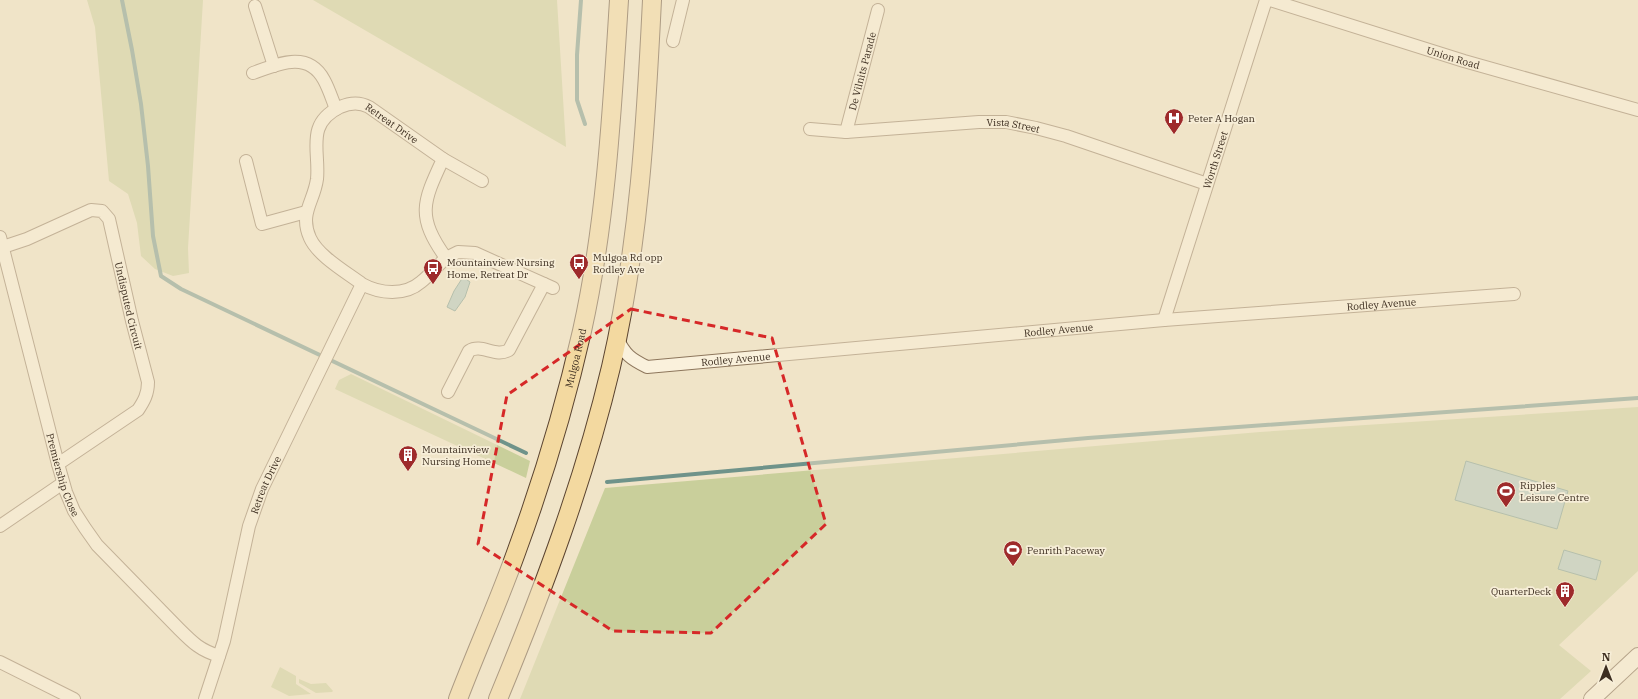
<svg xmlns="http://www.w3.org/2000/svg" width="1638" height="699" viewBox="0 0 1638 699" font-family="'IBM Plex Serif',serif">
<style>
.green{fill:#c9cf9b}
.water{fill:#a9c4bc;stroke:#6f938a}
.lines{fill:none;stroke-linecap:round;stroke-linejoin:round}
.stream{stroke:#6f938a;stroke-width:4}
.street-casing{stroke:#8d765c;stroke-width:14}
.secondary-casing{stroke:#6f573f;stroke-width:18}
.primary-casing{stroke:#5b4430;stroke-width:20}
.street{stroke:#faf1dc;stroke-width:12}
.secondary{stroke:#faf1dc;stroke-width:16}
.primary{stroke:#f3d9a0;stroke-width:18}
.marked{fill:none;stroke:#d62828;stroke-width:3;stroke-dasharray:8 5;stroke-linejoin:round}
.labels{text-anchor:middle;stroke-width:3.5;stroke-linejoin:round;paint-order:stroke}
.street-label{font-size:10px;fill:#3d2e20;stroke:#f7eed8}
.poi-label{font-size:10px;fill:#3d2e20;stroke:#f7eed8;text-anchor:start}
</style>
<rect width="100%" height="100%" fill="#f0e4c8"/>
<path class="green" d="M 87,0 L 203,0 L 188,248 L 189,273 L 173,276 L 155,269 L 141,256 L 137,223 L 128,194 L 109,181 L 95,27 Z
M 313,0 L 557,0 L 566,147 Z
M 351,374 L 530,461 L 526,478 L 335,389 L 339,380 Z
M 1638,407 L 1638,571 L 1559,645 L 1591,671 L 1560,699 L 520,699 L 605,488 L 1260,432 Z
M 280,667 L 296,676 L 296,684 L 311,694 L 289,696 L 271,687 Z
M 299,679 L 311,684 L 326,683 L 333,691 L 332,692 L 316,693 L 299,683 Z"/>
<path class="water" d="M 463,277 L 470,282 L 465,297 L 455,311 L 447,307 L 454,291 Z
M 1466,461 L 1568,491 L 1557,529 L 1455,500 Z
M 1564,550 L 1601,561 L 1596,580 L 1558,569 Z"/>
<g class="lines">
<path class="stream" d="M 122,0 L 132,50 L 141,104 L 148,166 L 153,236 L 161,276 L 181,289 L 526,453
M 581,0 L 577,55 L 577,100 L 585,124
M 607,482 L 1088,438 L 1638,398"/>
<defs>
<g id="street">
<path id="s1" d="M 1270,0 L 1464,61 L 1638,110"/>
<path d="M 255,6 L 274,66"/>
<path d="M 673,41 L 683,0"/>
<path d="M 253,73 C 278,64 308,50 324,80 C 329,89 332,99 336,109"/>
<path id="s2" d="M 810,129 L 846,132 L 979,122 L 1006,122 L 1036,128 L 1066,136 L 1207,184"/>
<path id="s3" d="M 846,132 L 878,10"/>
<path d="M 443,159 L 482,181"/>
<path d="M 246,161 L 262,224 L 306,212"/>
<path id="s4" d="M 0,237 L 58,464 L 66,492 L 74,511 L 85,528 L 97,545 L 179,629 C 193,643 200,650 219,656"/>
<path id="s5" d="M 3,247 L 27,239 L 91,210 L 102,211 L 109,219 L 132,321 L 148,382 C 148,394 144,401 138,410 L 58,464"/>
<path d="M 446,258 L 458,252 L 475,253 L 553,288"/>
<path id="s6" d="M 1164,320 L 1266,0"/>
<path id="s7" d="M 617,338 C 625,355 631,359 647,367 L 1164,320 L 1514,294"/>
<path d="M 448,392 L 469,351 C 482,343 495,358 509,350 L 544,284"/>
<path d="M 0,526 L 63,483"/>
<path d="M 0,662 L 74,699"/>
<path id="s8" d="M 205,699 L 224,641 L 249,526 L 262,489 L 362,284 C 346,272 318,256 310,238 C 299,213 314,202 317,179 C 320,151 305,124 340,107 C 349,103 360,102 369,107 L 443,159 C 423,202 416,216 446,258 C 438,265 430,275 421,282 C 405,296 380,294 362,284"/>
</g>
<path id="secondary" d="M 1592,699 L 1638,656"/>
<g id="primary">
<path id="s9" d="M 458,699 C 477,649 499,601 517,550 C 543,479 565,406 582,331 C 606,223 612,111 619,0"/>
<path d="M 498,699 C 543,590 584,481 611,367 C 639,246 646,123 652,0"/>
</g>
</defs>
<use href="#street" class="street-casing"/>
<use href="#secondary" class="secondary-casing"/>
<use href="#primary" class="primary-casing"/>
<use href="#street" class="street"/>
<use href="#secondary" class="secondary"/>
<use href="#primary" class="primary"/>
</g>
<path d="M0 0H1638V699H0ZM 631,309 L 772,338 L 826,524 L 711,633 L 613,631 L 478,544 L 507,395 Z" fill="#f0e4c8" fill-opacity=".55" fill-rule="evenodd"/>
<path class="marked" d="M 631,309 L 772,338 L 826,524 L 711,633 L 613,631 L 478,544 L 507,395 Z"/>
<defs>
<symbol id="hospital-pin" viewBox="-11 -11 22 30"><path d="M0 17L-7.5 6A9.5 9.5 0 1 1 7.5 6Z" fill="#9e2a2b" stroke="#f7eed8"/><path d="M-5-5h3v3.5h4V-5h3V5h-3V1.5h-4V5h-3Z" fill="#fff"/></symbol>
<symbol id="bus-pin" viewBox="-11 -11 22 30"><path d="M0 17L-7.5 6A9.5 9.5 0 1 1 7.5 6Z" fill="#9e2a2b" stroke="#f7eed8"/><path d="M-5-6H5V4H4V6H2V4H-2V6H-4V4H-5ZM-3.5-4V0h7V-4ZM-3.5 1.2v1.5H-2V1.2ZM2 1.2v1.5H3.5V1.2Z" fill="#fff"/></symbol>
<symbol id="building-pin" viewBox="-11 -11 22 30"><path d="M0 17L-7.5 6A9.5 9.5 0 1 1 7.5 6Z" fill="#9e2a2b" stroke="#f7eed8"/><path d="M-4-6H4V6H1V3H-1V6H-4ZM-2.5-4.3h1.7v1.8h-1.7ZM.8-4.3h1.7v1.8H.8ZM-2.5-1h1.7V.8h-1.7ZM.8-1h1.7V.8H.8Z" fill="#fff"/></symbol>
<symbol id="stadium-pin" viewBox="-11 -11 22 30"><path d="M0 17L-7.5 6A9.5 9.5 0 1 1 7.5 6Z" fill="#9e2a2b" stroke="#f7eed8"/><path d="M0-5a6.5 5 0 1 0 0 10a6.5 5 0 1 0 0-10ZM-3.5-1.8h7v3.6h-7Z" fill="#fff"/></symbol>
</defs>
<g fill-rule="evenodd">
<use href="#hospital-pin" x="1163" y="107" width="22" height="30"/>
<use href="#bus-pin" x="568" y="252" width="22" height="30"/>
<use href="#bus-pin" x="422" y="257" width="22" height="30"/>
<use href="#building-pin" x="397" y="444" width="22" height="30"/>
<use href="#stadium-pin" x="1495" y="480" width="22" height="30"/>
<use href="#stadium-pin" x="1002" y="539" width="22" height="30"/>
<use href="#building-pin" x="1554" y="580" width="22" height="30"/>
</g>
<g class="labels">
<g class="street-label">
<text dy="4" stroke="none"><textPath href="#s1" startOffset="192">Union Road</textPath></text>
<text dy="4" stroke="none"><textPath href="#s3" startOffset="63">De Vilnits Parade</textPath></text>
<text dy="4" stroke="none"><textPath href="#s8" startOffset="717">Retreat Drive</textPath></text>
<text dy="4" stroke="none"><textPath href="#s2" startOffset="204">Vista Street</textPath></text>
<text dy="4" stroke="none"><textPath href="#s6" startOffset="168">Worth Street</textPath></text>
<text dy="4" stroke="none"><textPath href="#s7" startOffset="780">Rodley Avenue</textPath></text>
<text dy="4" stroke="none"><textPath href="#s5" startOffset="206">Undisputed Circuit</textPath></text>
<text dy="4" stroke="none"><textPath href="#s7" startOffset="456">Rodley Avenue</textPath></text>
<text dy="4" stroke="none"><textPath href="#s9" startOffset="361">Mulgoa Road</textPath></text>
<text dy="4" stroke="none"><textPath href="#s7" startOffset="132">Rodley Avenue</textPath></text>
<text dy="4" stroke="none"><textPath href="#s4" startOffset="246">Premiership Close</textPath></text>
<text dy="4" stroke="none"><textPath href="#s8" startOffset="223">Retreat Drive</textPath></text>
</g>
<g class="poi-label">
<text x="1188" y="122">Peter A Hogan</text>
<text x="593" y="261">Mulgoa Rd opp<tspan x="593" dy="12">Rodley Ave</tspan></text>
<text x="447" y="266">Mountainview Nursing<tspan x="447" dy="12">Home, Retreat Dr</tspan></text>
<text x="422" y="453">Mountainview<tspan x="422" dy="12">Nursing Home</tspan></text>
<text x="1520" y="489">Ripples<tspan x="1520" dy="12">Leisure Centre</tspan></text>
<text x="1027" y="554">Penrith Paceway</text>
<text x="1551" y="595" text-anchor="end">QuarterDeck</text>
</g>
</g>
<g transform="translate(1606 667)" stroke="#f7eed8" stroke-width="3" paint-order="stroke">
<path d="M0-3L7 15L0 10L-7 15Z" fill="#3d2e20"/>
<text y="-6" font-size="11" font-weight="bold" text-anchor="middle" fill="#3d2e20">N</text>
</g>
</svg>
